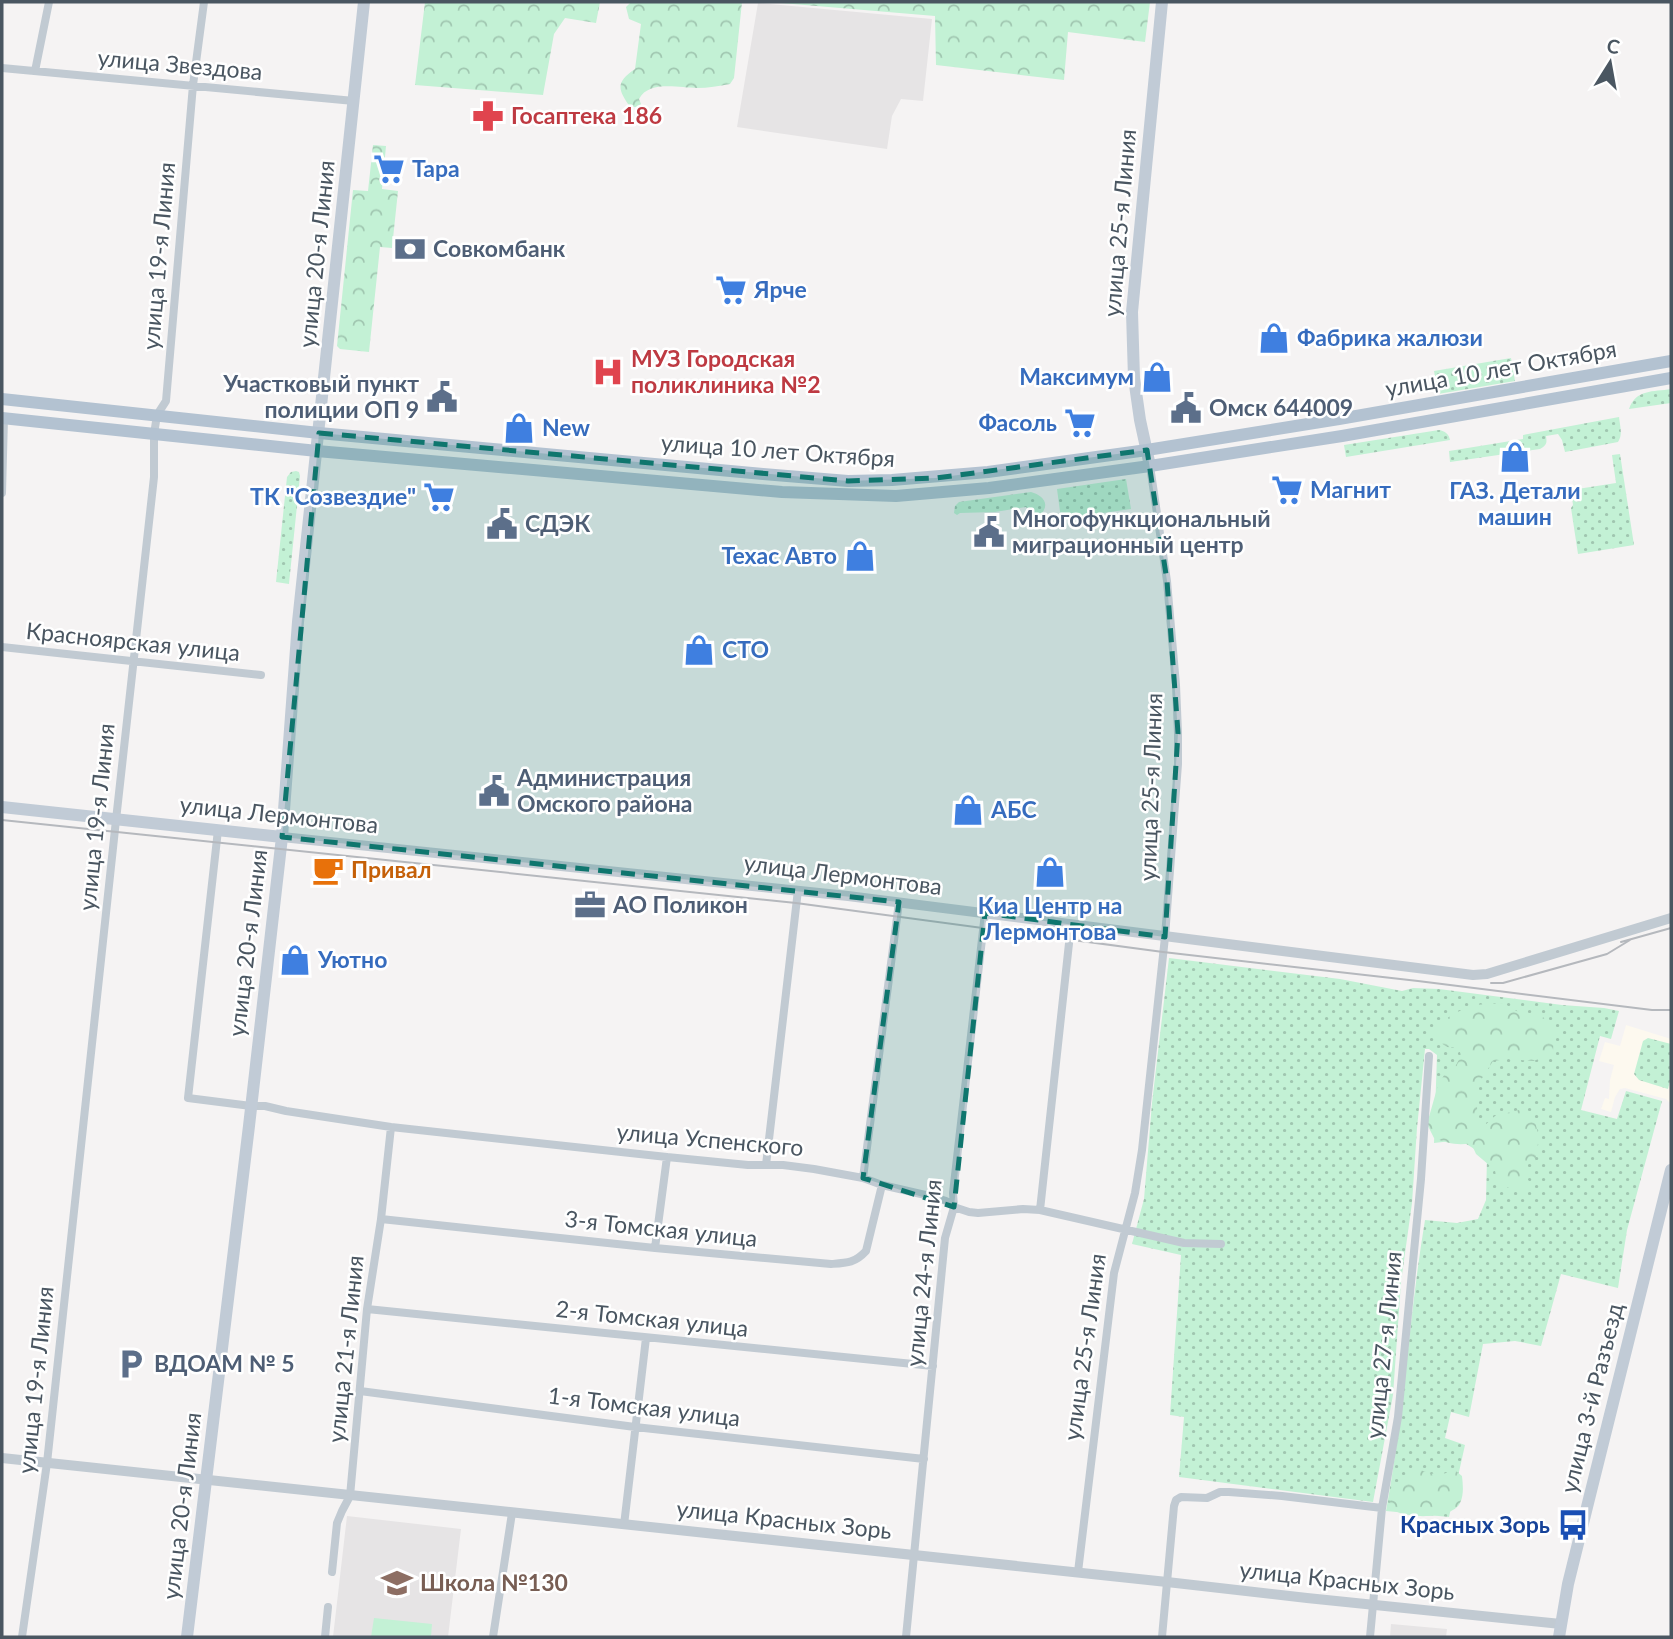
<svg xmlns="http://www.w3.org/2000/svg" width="1673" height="1639" viewBox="0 0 1673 1639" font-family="Lato,sans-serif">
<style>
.commercial{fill:#fdf9ef}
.education{fill:#e6e4e5}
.grass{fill:url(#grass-dots)}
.forest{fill:url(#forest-crowns)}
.garden{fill:#c3f1d5}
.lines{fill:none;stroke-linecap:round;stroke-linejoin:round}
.minor{stroke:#c1cad2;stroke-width:8}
.tertiary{stroke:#c1cad2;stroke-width:10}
.secondary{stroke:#c1cbd6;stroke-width:12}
.primary{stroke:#b3c2d1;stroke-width:12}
.tram{stroke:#b5b8bd;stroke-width:2}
.marked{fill:#0f766e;fill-opacity:0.2;stroke:#0f766e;stroke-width:5;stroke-dasharray:14 9;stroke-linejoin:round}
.labels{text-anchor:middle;stroke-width:5;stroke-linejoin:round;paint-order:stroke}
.street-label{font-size:23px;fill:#4a5661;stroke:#fff}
.health-label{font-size:23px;font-weight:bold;fill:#be3a42;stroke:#fff;text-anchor:start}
.shop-label{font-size:23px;font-weight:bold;fill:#366cbe;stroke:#fff;text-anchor:start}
.service-label{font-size:23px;font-weight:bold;fill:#4e5e75;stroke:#fff;text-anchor:start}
.food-label{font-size:23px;font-weight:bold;fill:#c56008;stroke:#fff;text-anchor:start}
.transit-label{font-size:23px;font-weight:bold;fill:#164399;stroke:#fff;text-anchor:end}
.education-label{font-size:23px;font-weight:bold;fill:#785e54;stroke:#fff;text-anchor:start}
</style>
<defs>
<pattern id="grass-dots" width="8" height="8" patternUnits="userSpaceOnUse" patternTransform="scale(1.75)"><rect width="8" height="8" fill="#c3f1d5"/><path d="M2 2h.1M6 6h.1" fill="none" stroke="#a0c6b0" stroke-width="1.8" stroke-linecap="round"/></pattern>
<pattern id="forest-crowns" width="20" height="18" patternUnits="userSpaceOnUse" patternTransform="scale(1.75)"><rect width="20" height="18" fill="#c3f1d5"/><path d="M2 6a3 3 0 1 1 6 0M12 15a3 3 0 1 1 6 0" fill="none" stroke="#a0c6b0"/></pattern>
</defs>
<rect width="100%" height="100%" fill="#f5f3f3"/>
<path class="commercial" d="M 1626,1025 L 1671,1039 L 1671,1104 L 1666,1099 L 1625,1088 L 1620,1089 L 1615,1097 L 1611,1112 L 1601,1109 L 1605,1098 L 1609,1099 L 1610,1080 L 1614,1065 L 1599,1061 L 1605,1042 L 1620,1046 Z"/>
<path class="education" d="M 758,3 L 932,19 L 923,101 L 901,99 L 892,116 L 887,149 L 737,127 Z
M 347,1516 L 461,1529 L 448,1637 L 333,1637 Z
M 1391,1624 L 1447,1629 L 1446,1637 L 1390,1637 Z"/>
<path class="grass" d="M 1511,358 L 1515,381 L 1438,394 L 1434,371 Z
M 1671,389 L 1671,403 L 1629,409 C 1636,389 1653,392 1671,389 Z
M 1619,417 C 1620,426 1623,435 1618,442 L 1565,452 L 1562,440 L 1558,434 L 1546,436 C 1547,443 1547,445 1540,449 L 1450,462 L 1449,451 L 1523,439 L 1523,435 Z
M 1439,430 C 1445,431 1449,434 1450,440 L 1346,457 L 1344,445 Z
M 1620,454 L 1634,545 L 1578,554 L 1571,508 L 1573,505 L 1571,490 L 1616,483 L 1612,455 Z
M 296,471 L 299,472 L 300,476 L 289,584 L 276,582 L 287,477 L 291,472 Z
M 1126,479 L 1131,509 L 1061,519 L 1057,489 Z
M 1031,492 C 1042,495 1050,503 1042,513 C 1034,513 1031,513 1026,507 L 995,512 L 960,513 L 957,515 L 954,513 L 955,506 L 959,502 Z
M 1169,958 L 1340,979 L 1402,991 L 1413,988 L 1439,989 L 1562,1005 L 1604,1008 L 1619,1011 L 1611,1039 L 1600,1036 L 1581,1110 L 1617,1119 L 1626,1091 L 1662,1101 L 1627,1230 L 1618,1288 L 1561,1274 L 1541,1346 L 1515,1341 L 1483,1344 L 1469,1417 L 1451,1412 L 1445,1438 L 1465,1445 L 1449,1517 L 1386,1511 C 1404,1414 1409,1316 1425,1220 L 1457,1223 L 1478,1219 L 1486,1200 L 1487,1157 L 1460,1140 L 1434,1143 L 1437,1055 L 1429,1049 L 1425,1049 L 1417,1128 L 1412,1203 L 1401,1282 L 1393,1395 L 1373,1502 L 1179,1477 L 1184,1417 L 1170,1415 L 1181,1255 L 1132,1244 L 1144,1199 L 1152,1103 Z
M 1648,1038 L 1671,1044 L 1671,1077 L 1668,1089 L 1639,1080 L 1634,1074 L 1643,1041 Z"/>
<path class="forest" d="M 425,2 L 600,2 L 596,23 L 565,18 L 554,34 L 543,95 L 415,85 Z
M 631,2 L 742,2 L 734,78 L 730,84 C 719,86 708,88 697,88 C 679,88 649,80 639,99 L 641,104 L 639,107 L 630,107 C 618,89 615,83 635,69 L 641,24 L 629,19 L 626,7 Z
M 769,2 L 1150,2 L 1145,42 L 1068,32 L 1064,80 L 936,65 L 935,16 Z
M 373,145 L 386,146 L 382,189 L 398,191 L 392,248 L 380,247 L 369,352 L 340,349 L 337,346 L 353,190 L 368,191 Z
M 1503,1003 L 1520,1013 L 1543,1017 L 1554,1030 L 1553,1052 L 1534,1061 L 1508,1059 L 1493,1061 L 1479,1083 L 1477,1107 L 1478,1123 L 1484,1126 L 1495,1116 L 1519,1110 L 1535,1122 L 1539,1137 L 1535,1162 L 1525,1165 L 1524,1169 L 1529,1182 L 1524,1189 L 1509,1188 L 1497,1183 L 1495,1170 L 1476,1154 L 1471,1143 C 1458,1146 1447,1143 1434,1138 L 1427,1124 L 1438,1085 L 1446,1072 L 1455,1067 L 1461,1056 L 1459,1048 L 1447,1047 L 1435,1039 L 1438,1024 L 1455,1013 L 1474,1005 Z
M 1419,1469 C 1425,1472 1434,1475 1440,1474 C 1446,1474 1450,1471 1456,1471 L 1462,1476 C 1463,1485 1464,1495 1460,1503 C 1452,1521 1395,1519 1390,1506 C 1386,1492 1402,1484 1407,1473 Z"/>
<path class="garden" d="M 374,1618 L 432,1624 L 431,1637 L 371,1637 Z"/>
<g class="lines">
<path class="minor" d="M 2,68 L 354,101
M 35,71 L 49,2
M 2,493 L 4,418
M 2,647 L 261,675
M 218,830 L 188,1098 L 251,1106 L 265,1106 L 286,1111 L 391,1127 L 667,1157 L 748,1165 L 783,1165 L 814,1169 L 863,1178 L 882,1185 L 934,1197 L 946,1201 L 954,1207 L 969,1212 L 978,1213 L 1023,1209 L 1040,1210 L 1184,1243 L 1221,1244
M 766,1165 L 798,890
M 863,1178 L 899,902
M 1040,1210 L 1071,925
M 381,1219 L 655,1248 L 831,1264 C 847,1263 855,1263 866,1251 L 882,1185
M 655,1248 L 667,1157
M 367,1309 L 933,1366
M 360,1391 L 635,1427 L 924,1459
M 624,1525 L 646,1338
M 332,1572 L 337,1523 L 342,1511 L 350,1496 L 367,1309 L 381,1219 L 391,1127
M 1078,1572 L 1114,1273 L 1135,1193 L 1142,1150 L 1165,937 L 1178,764 L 1178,733 L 1176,685 L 1167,581 L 1150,466
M 22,1637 L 47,1463 L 116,820 L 154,477 L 154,434 L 157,415 L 166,401 L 193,85 L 204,2
M 325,1637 L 328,1607
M 493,1637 L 512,1513
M 906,1637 L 945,1238 L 954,1207 L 953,1193 L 985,913
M 1162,1637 L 1174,1506 L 1176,1500 L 1181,1497 L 1207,1498 L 1220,1492 L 1229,1492 L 1282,1496 L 1382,1508
M 1370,1637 L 1382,1508 L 1398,1417 L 1421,1179 L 1429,1056"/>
<path class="tertiary" d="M 282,837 L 848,896 L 1473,975 L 1487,974 L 1671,918
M 2,1458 L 1167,1582 L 1307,1598 L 1561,1624"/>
<path class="secondary" d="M 1150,466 L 1140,420 L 1134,378 L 1132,312 L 1162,2
M 2,807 L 282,837
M 187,1637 L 249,1126 L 282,837 L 298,622 L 364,2
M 1559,1637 L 1568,1584 L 1589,1499 L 1671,1170"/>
<path class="primary" d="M 2,399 L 319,433 L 763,474 L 848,481 L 892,480 L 988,472 L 1147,450 L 1339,419 L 1671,361
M 2,418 L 317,451 L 782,492 L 896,496 L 989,488 L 1150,466 L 1342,436 L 1671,378"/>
<path class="tram" d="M 2,820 L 796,903 L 1163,952 L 1418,981 L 1652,1010 L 1671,1010
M 1621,942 L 1671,928
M 1491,983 L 1503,983 L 1607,954 L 1630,940"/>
</g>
<path class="marked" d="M 319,433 L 848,481 L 936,478 L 1147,450 L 1167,581 L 1178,733 L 1165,937 L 985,913 L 954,1207 L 863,1178 L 899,902 L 282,837 Z"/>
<defs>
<symbol id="pharmacy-bare" viewBox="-9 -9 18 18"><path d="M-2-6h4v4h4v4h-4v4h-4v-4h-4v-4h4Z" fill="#e0444e" stroke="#fff" stroke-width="2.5" paint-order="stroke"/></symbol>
<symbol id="supermarket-bare" viewBox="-9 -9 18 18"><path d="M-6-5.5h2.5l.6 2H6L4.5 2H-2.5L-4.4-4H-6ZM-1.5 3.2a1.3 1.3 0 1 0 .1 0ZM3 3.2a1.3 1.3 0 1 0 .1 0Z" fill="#3f7fe0" stroke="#fff" stroke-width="2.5" paint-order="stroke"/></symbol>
<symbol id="bank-bare" viewBox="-9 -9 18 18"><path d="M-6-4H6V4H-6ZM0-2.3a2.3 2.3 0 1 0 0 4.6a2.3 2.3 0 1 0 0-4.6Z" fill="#5c6f8a" stroke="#fff" stroke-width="2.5" paint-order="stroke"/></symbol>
<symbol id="shop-bare" viewBox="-9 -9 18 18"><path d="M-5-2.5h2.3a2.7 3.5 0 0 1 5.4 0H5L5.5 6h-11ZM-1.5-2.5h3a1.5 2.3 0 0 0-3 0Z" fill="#3f7fe0" stroke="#fff" stroke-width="2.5" paint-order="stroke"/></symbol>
<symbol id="hospital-bare" viewBox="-9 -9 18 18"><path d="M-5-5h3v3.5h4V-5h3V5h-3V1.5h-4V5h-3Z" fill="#e0444e" stroke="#fff" stroke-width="2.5" paint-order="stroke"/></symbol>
<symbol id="civic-bare" viewBox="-9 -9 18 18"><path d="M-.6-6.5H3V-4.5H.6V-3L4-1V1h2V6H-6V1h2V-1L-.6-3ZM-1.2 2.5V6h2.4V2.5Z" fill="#5c6f8a" stroke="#fff" stroke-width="2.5" paint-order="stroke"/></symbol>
<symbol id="cafe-bare" viewBox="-9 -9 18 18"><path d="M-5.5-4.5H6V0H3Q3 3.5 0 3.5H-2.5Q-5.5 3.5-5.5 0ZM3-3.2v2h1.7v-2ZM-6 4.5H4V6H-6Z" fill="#e8710a" stroke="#fff" stroke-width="2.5" paint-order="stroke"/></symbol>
<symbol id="office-bare" viewBox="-9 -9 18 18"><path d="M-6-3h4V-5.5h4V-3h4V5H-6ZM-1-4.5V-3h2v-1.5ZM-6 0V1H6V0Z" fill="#5c6f8a" stroke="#fff" stroke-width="2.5" paint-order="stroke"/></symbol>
<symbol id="parking-bare" viewBox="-9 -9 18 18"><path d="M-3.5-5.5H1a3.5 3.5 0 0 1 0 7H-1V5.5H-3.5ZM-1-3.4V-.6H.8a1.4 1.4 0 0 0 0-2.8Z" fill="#5c6f8a" stroke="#fff" stroke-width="2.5" paint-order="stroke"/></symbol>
<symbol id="bus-bare" viewBox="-9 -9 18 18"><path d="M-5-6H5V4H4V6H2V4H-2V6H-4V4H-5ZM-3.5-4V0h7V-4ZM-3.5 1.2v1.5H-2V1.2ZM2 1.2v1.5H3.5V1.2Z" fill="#1a4fb4" stroke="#fff" stroke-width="2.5" paint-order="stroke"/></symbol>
<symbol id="school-bare" viewBox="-9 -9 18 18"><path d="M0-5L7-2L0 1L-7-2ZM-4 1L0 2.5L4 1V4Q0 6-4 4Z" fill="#8d6e63" stroke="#fff" stroke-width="2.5" paint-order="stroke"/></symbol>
</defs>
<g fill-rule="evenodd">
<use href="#pharmacy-bare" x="466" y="94" width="44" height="44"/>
<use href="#supermarket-bare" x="367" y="147" width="44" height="44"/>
<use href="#bank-bare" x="388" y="227" width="44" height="44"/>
<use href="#supermarket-bare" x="709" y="268" width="44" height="44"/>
<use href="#shop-bare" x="1252" y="316" width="44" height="44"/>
<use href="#hospital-bare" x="586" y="350" width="44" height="44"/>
<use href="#shop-bare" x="1135" y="355" width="44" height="44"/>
<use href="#civic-bare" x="420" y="375" width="44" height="44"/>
<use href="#civic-bare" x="1164" y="386" width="44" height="44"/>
<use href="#supermarket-bare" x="1058" y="401" width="44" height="44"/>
<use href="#shop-bare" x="497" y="406" width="44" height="44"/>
<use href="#shop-bare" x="1493" y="435" width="44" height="44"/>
<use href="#supermarket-bare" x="1265" y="468" width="44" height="44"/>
<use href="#supermarket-bare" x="417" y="475" width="44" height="44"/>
<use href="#civic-bare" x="480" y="502" width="44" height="44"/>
<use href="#civic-bare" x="967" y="510" width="44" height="44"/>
<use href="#shop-bare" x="838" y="534" width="44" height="44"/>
<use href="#shop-bare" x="677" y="628" width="44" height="44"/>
<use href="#civic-bare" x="472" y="769" width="44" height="44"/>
<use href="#shop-bare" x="946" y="788" width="44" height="44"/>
<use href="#cafe-bare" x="306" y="848" width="44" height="44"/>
<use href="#shop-bare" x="1028" y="850" width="44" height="44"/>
<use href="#office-bare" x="568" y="883" width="44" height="44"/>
<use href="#shop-bare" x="273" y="938" width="44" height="44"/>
<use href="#parking-bare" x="109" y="1342" width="44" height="44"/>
<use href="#bus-bare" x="1551" y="1503" width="44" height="44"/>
<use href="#school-bare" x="375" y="1561" width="44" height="44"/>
</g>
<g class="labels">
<g class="street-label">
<text transform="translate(180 65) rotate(5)" y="8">улица Звездова</text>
<text transform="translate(1120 223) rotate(-85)" y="8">улица 25-я Линия</text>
<text transform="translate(317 254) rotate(-84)" y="8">улица 20-я Линия</text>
<text transform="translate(159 256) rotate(-85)" y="8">улица 19-я Линия</text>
<text transform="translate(1501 369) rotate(-10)" y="8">улица 10 лет Октября</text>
<text transform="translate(778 451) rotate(4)" y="8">улица 10 лет Октября</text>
<text transform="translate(133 642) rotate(6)" y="8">Красноярская улица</text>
<text transform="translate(1151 787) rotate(-88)" y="8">улица 25-я Линия</text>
<text transform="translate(279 815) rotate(6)" y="8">улица Лермонтова</text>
<text transform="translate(97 817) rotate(-84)" y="8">улица 19-я Линия</text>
<text transform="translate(843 875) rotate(7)" y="8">улица Лермонтова</text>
<text transform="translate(248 943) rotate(-83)" y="8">улица 20-я Линия</text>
<text transform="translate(710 1140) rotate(5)" y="8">улица Успенского</text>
<text transform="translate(661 1229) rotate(6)" y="8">3-я Томская улица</text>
<text transform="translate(924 1273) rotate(-84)" y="8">улица 24-я Линия</text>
<text transform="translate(652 1319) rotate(6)" y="8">2-я Томская улица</text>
<text transform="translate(1384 1345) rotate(-84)" y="8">улица 27-я Линия</text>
<text transform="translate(1085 1347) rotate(-82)" y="8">улица 25-я Линия</text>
<text transform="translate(346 1349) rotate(-84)" y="8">улица 21-я Линия</text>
<text transform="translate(36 1380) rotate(-84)" y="8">улица 19-я Линия</text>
<text transform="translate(1592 1398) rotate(-76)" y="8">улица 3-й Разъезд</text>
<text transform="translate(644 1407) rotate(7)" y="8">1-я Томская улица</text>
<text transform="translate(182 1506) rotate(-83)" y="8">улица 20-я Линия</text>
<text transform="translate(784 1520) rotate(6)" y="8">улица Красных Зорь</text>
<text transform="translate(1347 1581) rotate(6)" y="8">улица Красных Зорь</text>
</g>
<g class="health-label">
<text x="511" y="124">Госаптека 186</text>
<text x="631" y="367">МУЗ Городская<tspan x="631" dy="26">поликлиника №2</tspan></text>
</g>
<g class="shop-label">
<text x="412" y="177">Тара</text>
<text x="754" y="298">Ярче</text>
<text x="1297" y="346">Фабрика жалюзи</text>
<text x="1134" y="385" text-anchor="end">Максимум</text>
<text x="1057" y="431" text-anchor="end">Фасоль</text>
<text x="542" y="436">New</text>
<text x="1310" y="498">Магнит</text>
<text x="1515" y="499" text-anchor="middle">ГАЗ. Детали<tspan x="1515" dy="26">машин</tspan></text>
<text x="416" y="505" text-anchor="end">ТК "Созвездие"</text>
<text x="837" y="564" text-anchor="end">Техас Авто</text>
<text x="722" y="658">СТО</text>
<text x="991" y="818">АБС</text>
<text x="1050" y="914" text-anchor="middle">Киа Центр на<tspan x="1050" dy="26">Лермонтова</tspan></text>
<text x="318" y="968">Уютно</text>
</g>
<g class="service-label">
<text x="433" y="257">Совкомбанк</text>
<text x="419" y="392" text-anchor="end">Участковый пункт<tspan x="419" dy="26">полиции ОП 9</tspan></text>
<text x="1209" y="416">Омск 644009</text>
<text x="1012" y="527">Многофункциональный<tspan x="1012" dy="26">миграционный центр</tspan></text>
<text x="525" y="532">СДЭК</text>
<text x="517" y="786">Администрация<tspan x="517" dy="26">Омского района</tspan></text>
<text x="613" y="913">АО Поликон</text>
<text x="154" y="1372">ВДОАМ № 5</text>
</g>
<g class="food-label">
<text x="351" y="878">Привал</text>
</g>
<g class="transit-label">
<text x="1550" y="1533">Красных Зорь</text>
</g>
<g class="education-label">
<text x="420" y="1591">Школа №130</text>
</g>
</g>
<rect width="1673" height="1639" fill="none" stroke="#4a5661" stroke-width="7"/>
<g transform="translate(1610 63) rotate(11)" stroke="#ffffff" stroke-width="5" paint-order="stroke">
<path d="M0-5L12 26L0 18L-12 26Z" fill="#4a5661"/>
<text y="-10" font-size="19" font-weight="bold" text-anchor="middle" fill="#4a5661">С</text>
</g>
</svg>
